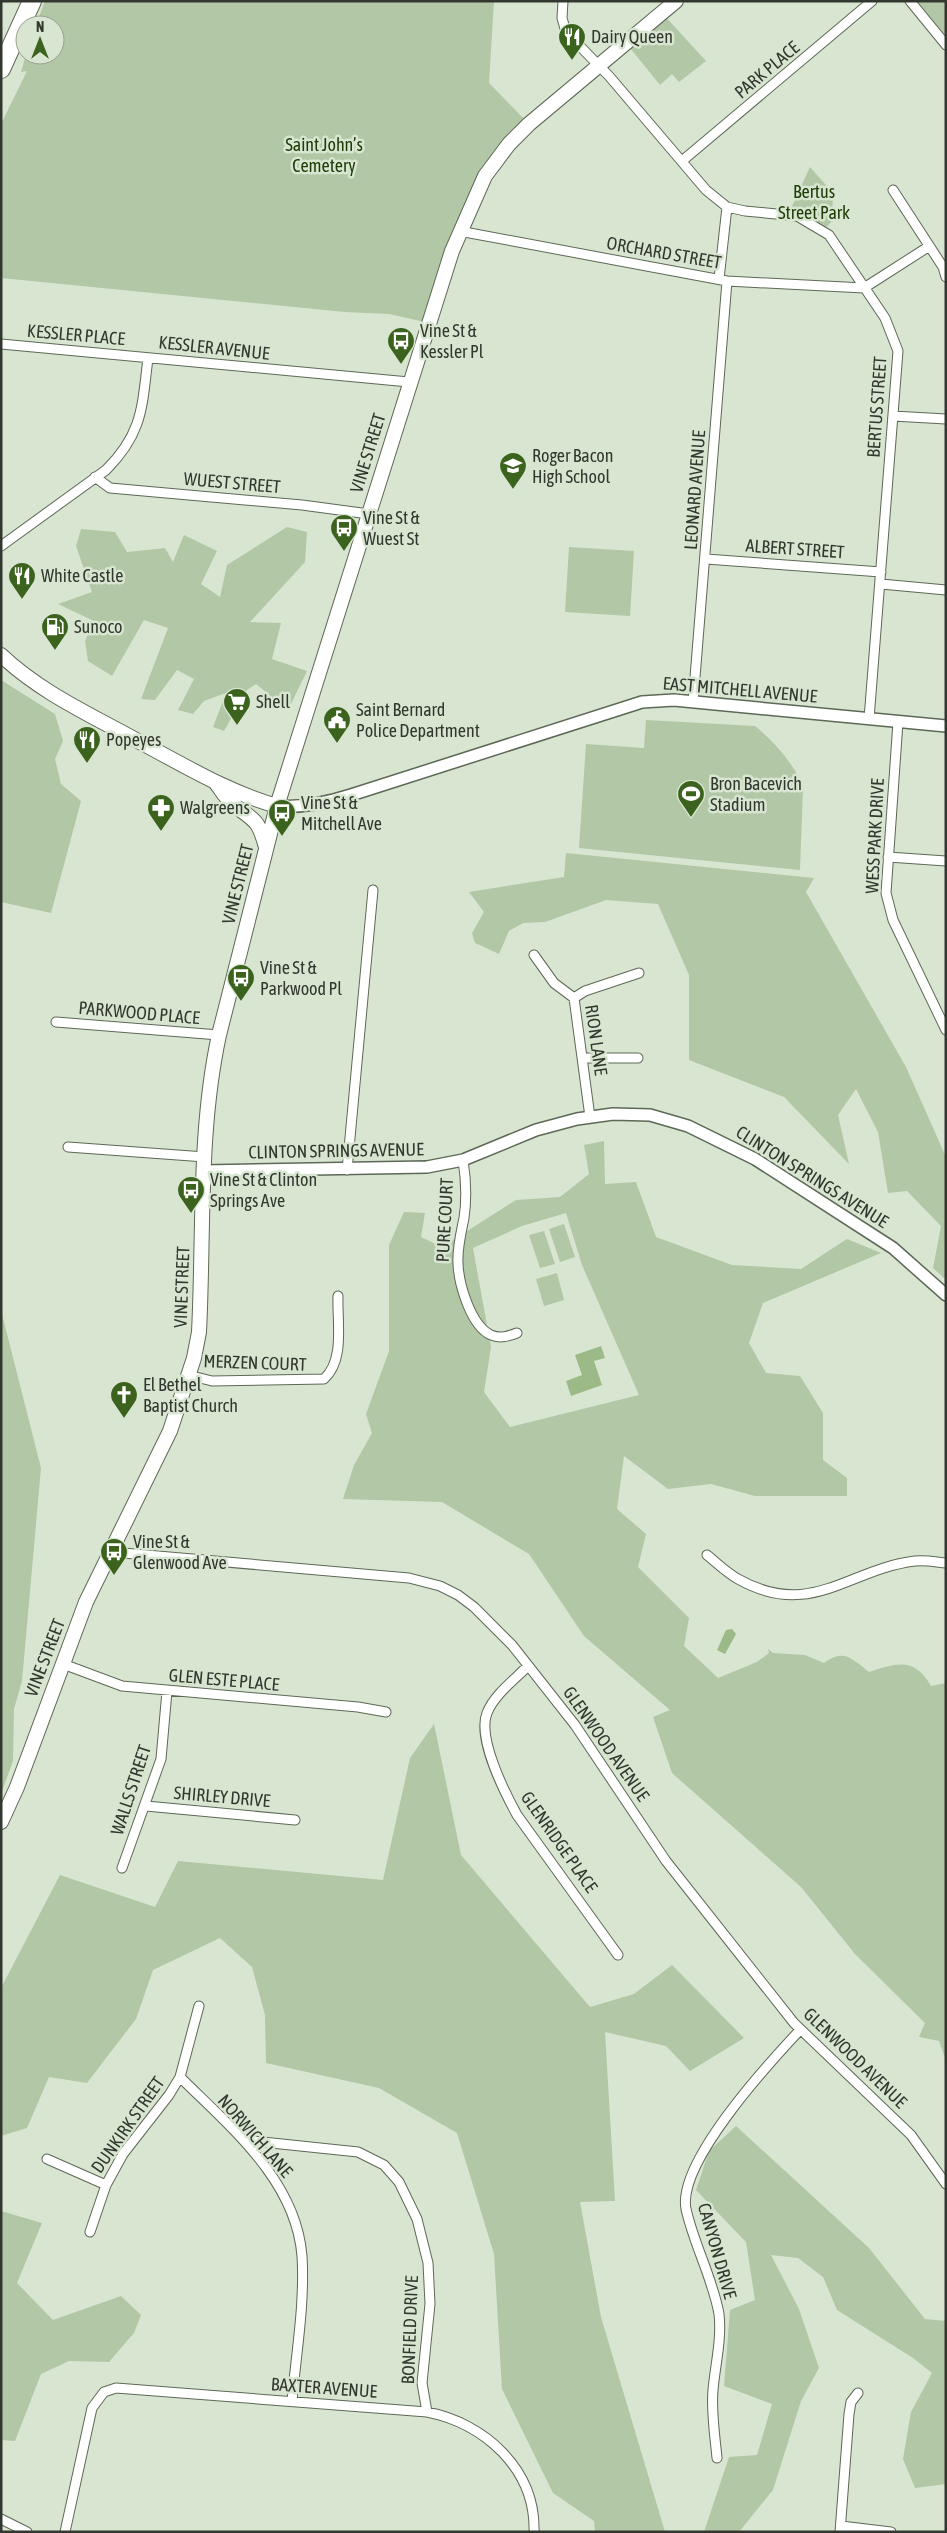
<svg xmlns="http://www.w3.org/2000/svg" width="947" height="2533" viewBox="0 0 947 2533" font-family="'Asap Condensed',sans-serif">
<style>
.green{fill:#b2c7a5;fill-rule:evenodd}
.water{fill:#9bba88}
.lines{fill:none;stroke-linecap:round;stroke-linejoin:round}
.minor-casing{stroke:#5d6856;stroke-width:11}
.tertiary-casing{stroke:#5d6856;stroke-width:14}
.secondary-casing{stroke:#5d6856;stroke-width:16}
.motorway-casing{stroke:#5d6856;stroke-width:20}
.minor{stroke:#fff;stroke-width:9}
.tertiary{stroke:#fff;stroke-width:11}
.secondary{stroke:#fff;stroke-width:14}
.motorway{stroke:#fff;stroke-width:18}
.labels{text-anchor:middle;stroke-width:5;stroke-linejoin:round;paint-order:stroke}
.poi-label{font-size:18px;fill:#32382f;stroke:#d8e6d1;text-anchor:start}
.street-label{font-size:18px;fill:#32382f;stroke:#d8e6d1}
.park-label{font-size:18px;fill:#203c07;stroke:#d8e6d1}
</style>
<rect width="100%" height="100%" fill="#d8e6d1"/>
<path class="green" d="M 45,1 L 494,1 L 489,83 L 529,124 L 498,158 L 429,323 L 389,314 L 345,312 L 1,278 L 1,124 L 27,71 L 21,72 L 26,55 L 55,55 L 55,25 L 36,25 Z
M 910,1 L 946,1 L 946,45 Z
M 662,13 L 706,61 L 679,82 L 672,74 L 660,85 L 626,43 Z
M 810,167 L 833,193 L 832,221 L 824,230 L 788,215 Z
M 287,527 L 307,532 L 305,562 L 250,622 L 281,623 L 272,659 L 307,671 L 288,710 L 256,684 L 247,690 L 224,731 L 213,727 L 226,693 L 204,701 L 193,714 L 178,710 L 194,679 L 177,670 L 155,700 L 141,699 L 168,628 L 144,620 L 112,676 L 88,661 L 85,641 L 94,621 L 58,604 L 92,592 L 76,546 L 81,529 L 115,532 L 127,552 L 165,548 L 173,562 L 184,535 L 217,551 L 201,584 L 220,597 L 227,565 Z
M 569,547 L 634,551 L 630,616 L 565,612 Z
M 1,680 L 55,714 L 63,741 L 55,759 L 61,784 L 81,801 L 51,913 L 1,902 Z
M 646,720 L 755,726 C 774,742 795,764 803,788 L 800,870 L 579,848 L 586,744 L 644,748 Z
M 566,853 L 814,878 L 806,892 L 906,1067 L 946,1157 L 946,1280 L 933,1268 L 941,1226 L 907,1191 L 888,1193 L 878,1132 L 856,1089 L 838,1115 L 849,1164 L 784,1097 L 689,1060 L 689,975 L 658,904 L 606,900 L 545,922 L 523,923 L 509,931 L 499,954 L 475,943 L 472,933 L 484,912 L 469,892 L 564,877 Z
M 604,1141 L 605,1184 L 636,1182 L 656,1237 L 732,1265 L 801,1269 L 847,1239 L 881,1253 L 763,1303 L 749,1343 L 766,1373 L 800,1376 L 823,1413 L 823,1460 L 847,1478 L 847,1496 L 755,1496 L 711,1484 L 668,1489 L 624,1456 L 617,1509 L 646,1534 L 638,1567 L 689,1618 L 684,1646 L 718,1678 L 757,1662 L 769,1653 L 768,1649 L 773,1653 L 805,1655 L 824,1663 C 844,1648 852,1659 869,1672 C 898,1663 914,1657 931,1686 L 946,1683 L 946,2061 L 939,2041 L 919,2037 L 925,2023 L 855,1954 L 801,1887 L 672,1773 L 653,1717 L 670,1710 L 584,1636 L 529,1554 L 442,1502 L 343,1499 L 354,1465 L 372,1433 L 366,1414 L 389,1351 L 389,1245 L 404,1212 L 425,1213 L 421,1237 L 442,1247 L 516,1200 L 560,1197 L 589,1174 L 584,1145 ZM 566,1213 L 582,1265 L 639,1395 L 510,1427 L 484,1392 L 491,1347 L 473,1248 L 522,1226 Z
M 564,1224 L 575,1257 L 560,1262 L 549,1229 Z
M 544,1231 L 555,1264 L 540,1268 L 529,1235 Z
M 557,1273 L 564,1300 L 544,1306 L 536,1279 Z
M 1,1310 L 41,1468 L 22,1681 L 14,1709 L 13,1761 L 1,1794 Z
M 434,1724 L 461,1855 L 590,2007 L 634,1994 L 672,1965 L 744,2038 L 690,2071 L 666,2046 L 605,2032 L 615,2201 L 580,2202 L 601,2317 L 665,2532 L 595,2532 L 594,2521 L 553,2493 L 502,2389 L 494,2254 L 457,2133 L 379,2088 L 266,2063 L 265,2015 L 252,1967 L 220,1938 L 153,1970 L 136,2019 L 87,2083 L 49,2077 L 27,2128 L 1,2136 L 1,1988 L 60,1875 L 155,1907 L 178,1861 L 383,1880 L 410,1758 Z
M 736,2126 L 869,2248 L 925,2319 L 946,2321 L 946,2484 L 915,2488 L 903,2459 L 911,2412 L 932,2373 L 913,2358 L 837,2310 L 823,2277 L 798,2258 L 771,2255 L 799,2309 L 819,2368 L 801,2401 L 773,2490 L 739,2532 L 704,2532 L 729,2457 L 757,2455 L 772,2404 L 724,2386 L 730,2310 L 755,2300 L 746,2242 L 696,2190 L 709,2151 Z
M 1,2211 L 42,2223 L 17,2283 L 53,2320 L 121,2296 L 141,2315 L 134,2333 L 109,2362 L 69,2361 L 41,2374 L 15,2441 L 1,2440 Z"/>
<path class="water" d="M 601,1346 L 605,1358 L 594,1361 L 602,1385 L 571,1396 L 566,1381 L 582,1375 L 575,1355 Z
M 732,1629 L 736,1634 L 725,1654 L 717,1650 L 726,1630 Z"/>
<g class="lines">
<defs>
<path id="minor" d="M 563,1 L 562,18 L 566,32 L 609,76 L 706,190 L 727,207 L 745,211 L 797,216 L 829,235 L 885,318 L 898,351 L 869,719
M 910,1 L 946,45
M 682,161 L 872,1
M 893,190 L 943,267 L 946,277
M 459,231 L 727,281 L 864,288 L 928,247
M 719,279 L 727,207
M 1,344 L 409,382
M 893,416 L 946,419
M 95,477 L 110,488 L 302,505 L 369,514
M 1,546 L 106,470 C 143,433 142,407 148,358
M 706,559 L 881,572
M 881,584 L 946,590
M 693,702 L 727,281
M 898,722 L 886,893 L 893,920 L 946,1030
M 888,857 L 946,861
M 534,955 L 554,983 L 574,998 L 590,1117
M 574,998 L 585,991 L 639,973
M 56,1022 L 219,1035
M 582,1058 L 638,1058
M 68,1147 L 205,1157
M 463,1160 C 466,1179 467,1198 464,1218 C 461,1233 457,1248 458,1264 C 459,1285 471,1326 491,1335 C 500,1339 509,1336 517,1333
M 347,1170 L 373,890
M 188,1375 L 212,1381 L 324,1379 C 345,1360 337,1323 338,1296
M 112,1552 L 409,1578 L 440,1586 L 458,1595 L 474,1607 L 512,1645 L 575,1725 L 666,1861 L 794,2023 L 911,2135 L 946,2184
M 707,1555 C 717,1563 727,1573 738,1579 C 811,1620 848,1569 915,1561 C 925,1560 936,1562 946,1563
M 63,1664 L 122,1686 L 358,1707 L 386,1712
M 528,1666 C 514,1680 494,1695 487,1713 C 477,1738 505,1793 517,1815 L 618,1955
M 146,1806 L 295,1820
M 122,1868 L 161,1759 L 167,1691
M 180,2077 C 231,2128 296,2180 302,2256 C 305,2304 296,2354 292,2401
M 243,2140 L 358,2152 L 384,2165 L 399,2182 L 417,2219 L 428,2263 L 430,2304 L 422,2383 L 427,2412
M 47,2159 L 106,2185
M 90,2232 L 106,2185 L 123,2154 L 169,2095 L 180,2077 L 199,2006
M 717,2458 C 715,2436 711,2412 713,2390 C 715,2366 722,2339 719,2314 C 713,2279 694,2245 686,2209 C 677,2163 769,2063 800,2030
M 1,2519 L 27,2532
M 841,2526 L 891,2532
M 65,2532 L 92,2408 L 104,2392 L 116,2388 L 427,2412 C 484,2423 536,2469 534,2532
M 840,2532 L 849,2414 L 851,2402 L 858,2393"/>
<path id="tertiary" d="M 277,806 C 303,808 326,803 351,795 L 642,702 L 674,700 L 946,726
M 204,1171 L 427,1167 L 463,1160 L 536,1130 L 577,1119 L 613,1114 L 650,1115 L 688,1126 L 755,1159 L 893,1248 L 946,1295"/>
<path id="secondary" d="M 1,655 C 40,692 89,714 136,740 C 182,764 227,792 277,806
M 216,783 C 221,790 227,800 234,805 C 255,821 258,819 266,847
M 1,1822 L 17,1787 L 86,1602 L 170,1431 L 194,1358 L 199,1332 C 204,1234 198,1132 219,1035 L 277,806 L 452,251 L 485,176 L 509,144 L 529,124 L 676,1"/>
<path id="motorway" d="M 1,69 L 32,1"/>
</defs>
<use href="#minor" class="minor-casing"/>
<use href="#tertiary" class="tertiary-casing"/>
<use href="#secondary" class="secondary-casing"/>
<use href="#motorway" class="motorway-casing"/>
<use href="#minor" class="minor"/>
<use href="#tertiary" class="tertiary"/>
<use href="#secondary" class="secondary"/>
<use href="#motorway" class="motorway"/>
</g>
<defs>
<symbol id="restaurant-pin" viewBox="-11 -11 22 30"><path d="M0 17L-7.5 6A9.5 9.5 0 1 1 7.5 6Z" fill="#3c631d" stroke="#d8e6d1"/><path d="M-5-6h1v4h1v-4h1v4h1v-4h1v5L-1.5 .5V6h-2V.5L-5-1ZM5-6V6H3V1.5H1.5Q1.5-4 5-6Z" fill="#fff"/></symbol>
<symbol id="bus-pin" viewBox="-11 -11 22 30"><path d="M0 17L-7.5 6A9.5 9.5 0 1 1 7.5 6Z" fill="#3c631d" stroke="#d8e6d1"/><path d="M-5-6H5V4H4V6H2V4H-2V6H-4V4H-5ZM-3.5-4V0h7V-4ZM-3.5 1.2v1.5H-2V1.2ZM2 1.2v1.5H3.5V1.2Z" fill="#fff"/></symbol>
<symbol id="school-pin" viewBox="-11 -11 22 30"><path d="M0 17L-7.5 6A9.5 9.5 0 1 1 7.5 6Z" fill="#3c631d" stroke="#d8e6d1"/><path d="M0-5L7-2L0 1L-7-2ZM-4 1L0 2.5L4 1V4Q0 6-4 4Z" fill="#fff"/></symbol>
<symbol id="fuel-pin" viewBox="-11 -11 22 30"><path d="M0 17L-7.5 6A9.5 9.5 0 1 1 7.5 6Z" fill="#3c631d" stroke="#d8e6d1"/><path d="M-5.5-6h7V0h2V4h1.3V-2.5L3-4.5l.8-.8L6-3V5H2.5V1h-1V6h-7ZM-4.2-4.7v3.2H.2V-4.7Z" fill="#fff"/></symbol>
<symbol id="supermarket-pin" viewBox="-11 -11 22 30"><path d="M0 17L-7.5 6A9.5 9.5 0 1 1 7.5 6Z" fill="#3c631d" stroke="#d8e6d1"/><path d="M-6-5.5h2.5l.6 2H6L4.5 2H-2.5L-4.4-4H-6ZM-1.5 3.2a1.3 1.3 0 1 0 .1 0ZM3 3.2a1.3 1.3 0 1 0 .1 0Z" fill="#fff"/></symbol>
<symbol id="civic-pin" viewBox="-11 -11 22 30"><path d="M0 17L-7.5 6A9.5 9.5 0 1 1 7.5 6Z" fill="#3c631d" stroke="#d8e6d1"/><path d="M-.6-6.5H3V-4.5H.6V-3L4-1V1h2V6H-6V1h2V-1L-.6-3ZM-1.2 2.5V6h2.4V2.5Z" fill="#fff"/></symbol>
<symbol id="stadium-pin" viewBox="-11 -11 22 30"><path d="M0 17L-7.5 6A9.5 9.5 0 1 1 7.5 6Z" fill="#3c631d" stroke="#d8e6d1"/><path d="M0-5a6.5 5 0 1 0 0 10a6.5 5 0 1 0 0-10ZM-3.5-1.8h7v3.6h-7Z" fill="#fff"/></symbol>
<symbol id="pharmacy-pin" viewBox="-11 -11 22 30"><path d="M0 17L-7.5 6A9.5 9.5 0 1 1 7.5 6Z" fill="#3c631d" stroke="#d8e6d1"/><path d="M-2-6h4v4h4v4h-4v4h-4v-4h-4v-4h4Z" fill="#fff"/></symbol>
<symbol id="church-pin" viewBox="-11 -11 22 30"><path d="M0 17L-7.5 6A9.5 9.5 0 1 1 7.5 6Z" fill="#3c631d" stroke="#d8e6d1"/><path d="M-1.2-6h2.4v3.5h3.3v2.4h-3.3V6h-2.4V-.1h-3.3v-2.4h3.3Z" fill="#fff"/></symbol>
</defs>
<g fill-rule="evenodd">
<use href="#restaurant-pin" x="556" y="21" width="32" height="43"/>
<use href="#bus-pin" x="385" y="325" width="32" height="43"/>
<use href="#school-pin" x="497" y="450" width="32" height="43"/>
<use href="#bus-pin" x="328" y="512" width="32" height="43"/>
<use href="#restaurant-pin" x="6" y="560" width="32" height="43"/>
<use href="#fuel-pin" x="39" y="611" width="32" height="43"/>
<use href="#supermarket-pin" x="221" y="686" width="32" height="43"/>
<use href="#civic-pin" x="321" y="704" width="32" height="43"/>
<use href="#restaurant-pin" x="71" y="724" width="32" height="43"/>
<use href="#stadium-pin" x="675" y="778" width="32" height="43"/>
<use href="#pharmacy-pin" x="145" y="792" width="32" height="43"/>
<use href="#bus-pin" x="266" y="797" width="32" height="43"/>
<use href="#bus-pin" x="225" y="962" width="32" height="43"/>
<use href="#bus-pin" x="175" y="1174" width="32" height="43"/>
<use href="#church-pin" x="108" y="1379" width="32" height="43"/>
<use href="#bus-pin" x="98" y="1536" width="32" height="43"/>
</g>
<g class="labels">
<g class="poi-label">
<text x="591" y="43">Dairy Queen</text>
<text x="420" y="337">Vine St &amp;<tspan x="420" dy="21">Kessler Pl</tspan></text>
<text x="532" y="462">Roger Bacon<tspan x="532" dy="21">High School</tspan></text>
<text x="363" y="524">Vine St &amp;<tspan x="363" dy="21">Wuest St</tspan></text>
<text x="41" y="582">White Castle</text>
<text x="74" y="633">Sunoco</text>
<text x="256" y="708">Shell</text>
<text x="356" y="716">Saint Bernard<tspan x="356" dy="21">Police Department</tspan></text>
<text x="106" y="746">Popeyes</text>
<text x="710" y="790">Bron Bacevich<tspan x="710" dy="21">Stadium</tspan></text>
<text x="301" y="809">Vine St &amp;<tspan x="301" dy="21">Mitchell Ave</tspan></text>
<text x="180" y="814">Walgreens</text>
<text x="260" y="974">Vine St &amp;<tspan x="260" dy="21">Parkwood Pl</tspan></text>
<text x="210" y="1186">Vine St &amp; Clinton<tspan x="210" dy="21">Springs Ave</tspan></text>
<text x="143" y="1391">El Bethel<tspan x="143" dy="21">Baptist Church</tspan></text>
<text x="133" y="1548">Vine St &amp;<tspan x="133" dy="21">Glenwood Ave</tspan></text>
</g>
<g class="street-label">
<text transform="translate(767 70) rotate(-40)" y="6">PARK PLACE</text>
<text transform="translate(664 253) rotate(10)" y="6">ORCHARD STREET</text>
<text transform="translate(76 335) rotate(5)" y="6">KESSLER PLACE</text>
<text transform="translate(214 348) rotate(6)" y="6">KESSLER AVENUE</text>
<text transform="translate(877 407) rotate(-86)" y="6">BERTUS STREET</text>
<text transform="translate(368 453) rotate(-73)" y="6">VINE STREET</text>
<text transform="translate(232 483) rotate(5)" y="6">WUEST STREET</text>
<text transform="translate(695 490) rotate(-86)" y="6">LEONARD AVENUE</text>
<text transform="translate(795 549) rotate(4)" y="6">ALBERT STREET</text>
<text transform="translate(740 690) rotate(5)" y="6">EAST MITCHELL AVENUE</text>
<text transform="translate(875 836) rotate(-87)" y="6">WESS PARK DRIVE</text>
<text transform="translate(238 884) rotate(-76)" y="6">VINE STREET</text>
<text transform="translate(139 1013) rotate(5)" y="6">PARKWOOD PLACE</text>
<text transform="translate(596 1040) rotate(82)" y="6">RION LANE</text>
<text transform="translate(336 1151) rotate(-1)" y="6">CLINTON SPRINGS AVENUE</text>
<text transform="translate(812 1177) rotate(32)" y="6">CLINTON SPRINGS AVENUE</text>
<text transform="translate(445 1220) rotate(-87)" y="6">PURE COURT</text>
<text transform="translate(182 1287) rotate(-88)" y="6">VINE STREET</text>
<text transform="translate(255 1363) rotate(2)" y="6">MERZEN COURT</text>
<text transform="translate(45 1658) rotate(-69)" y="6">VINE STREET</text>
<text transform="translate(224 1680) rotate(5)" y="6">GLEN ESTE PLACE</text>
<text transform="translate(606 1744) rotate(55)" y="6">GLENWOOD AVENUE</text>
<text transform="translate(131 1790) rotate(-72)" y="6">WALLS STREET</text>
<text transform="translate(222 1797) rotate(5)" y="6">SHIRLEY DRIVE</text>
<text transform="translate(559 1842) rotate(55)" y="6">GLENRIDGE PLACE</text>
<text transform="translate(855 2058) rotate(44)" y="6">GLENWOOD AVENUE</text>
<text transform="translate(128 2125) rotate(-55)" y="6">DUNKIRK STREET</text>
<text transform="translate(255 2136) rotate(49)" y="6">NORWICH LANE</text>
<text transform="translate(717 2251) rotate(74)" y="6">CANYON DRIVE</text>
<text transform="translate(410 2330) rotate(-88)" y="6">BONFIELD DRIVE</text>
<text transform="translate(324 2388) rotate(4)" y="6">BAXTER AVENUE</text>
</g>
<g class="park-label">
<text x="324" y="151">Saint John’s<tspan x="324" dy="21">Cemetery</tspan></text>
<text x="814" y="198">Bertus<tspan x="814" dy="21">Street Park</tspan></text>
</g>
</g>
<rect width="947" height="2533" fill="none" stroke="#32382f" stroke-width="5"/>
<g transform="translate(40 40)"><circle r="24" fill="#d8e6d1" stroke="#96a090"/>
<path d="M0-4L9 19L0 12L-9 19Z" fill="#3c631d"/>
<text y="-8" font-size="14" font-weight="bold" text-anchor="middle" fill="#32382f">N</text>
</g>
</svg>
